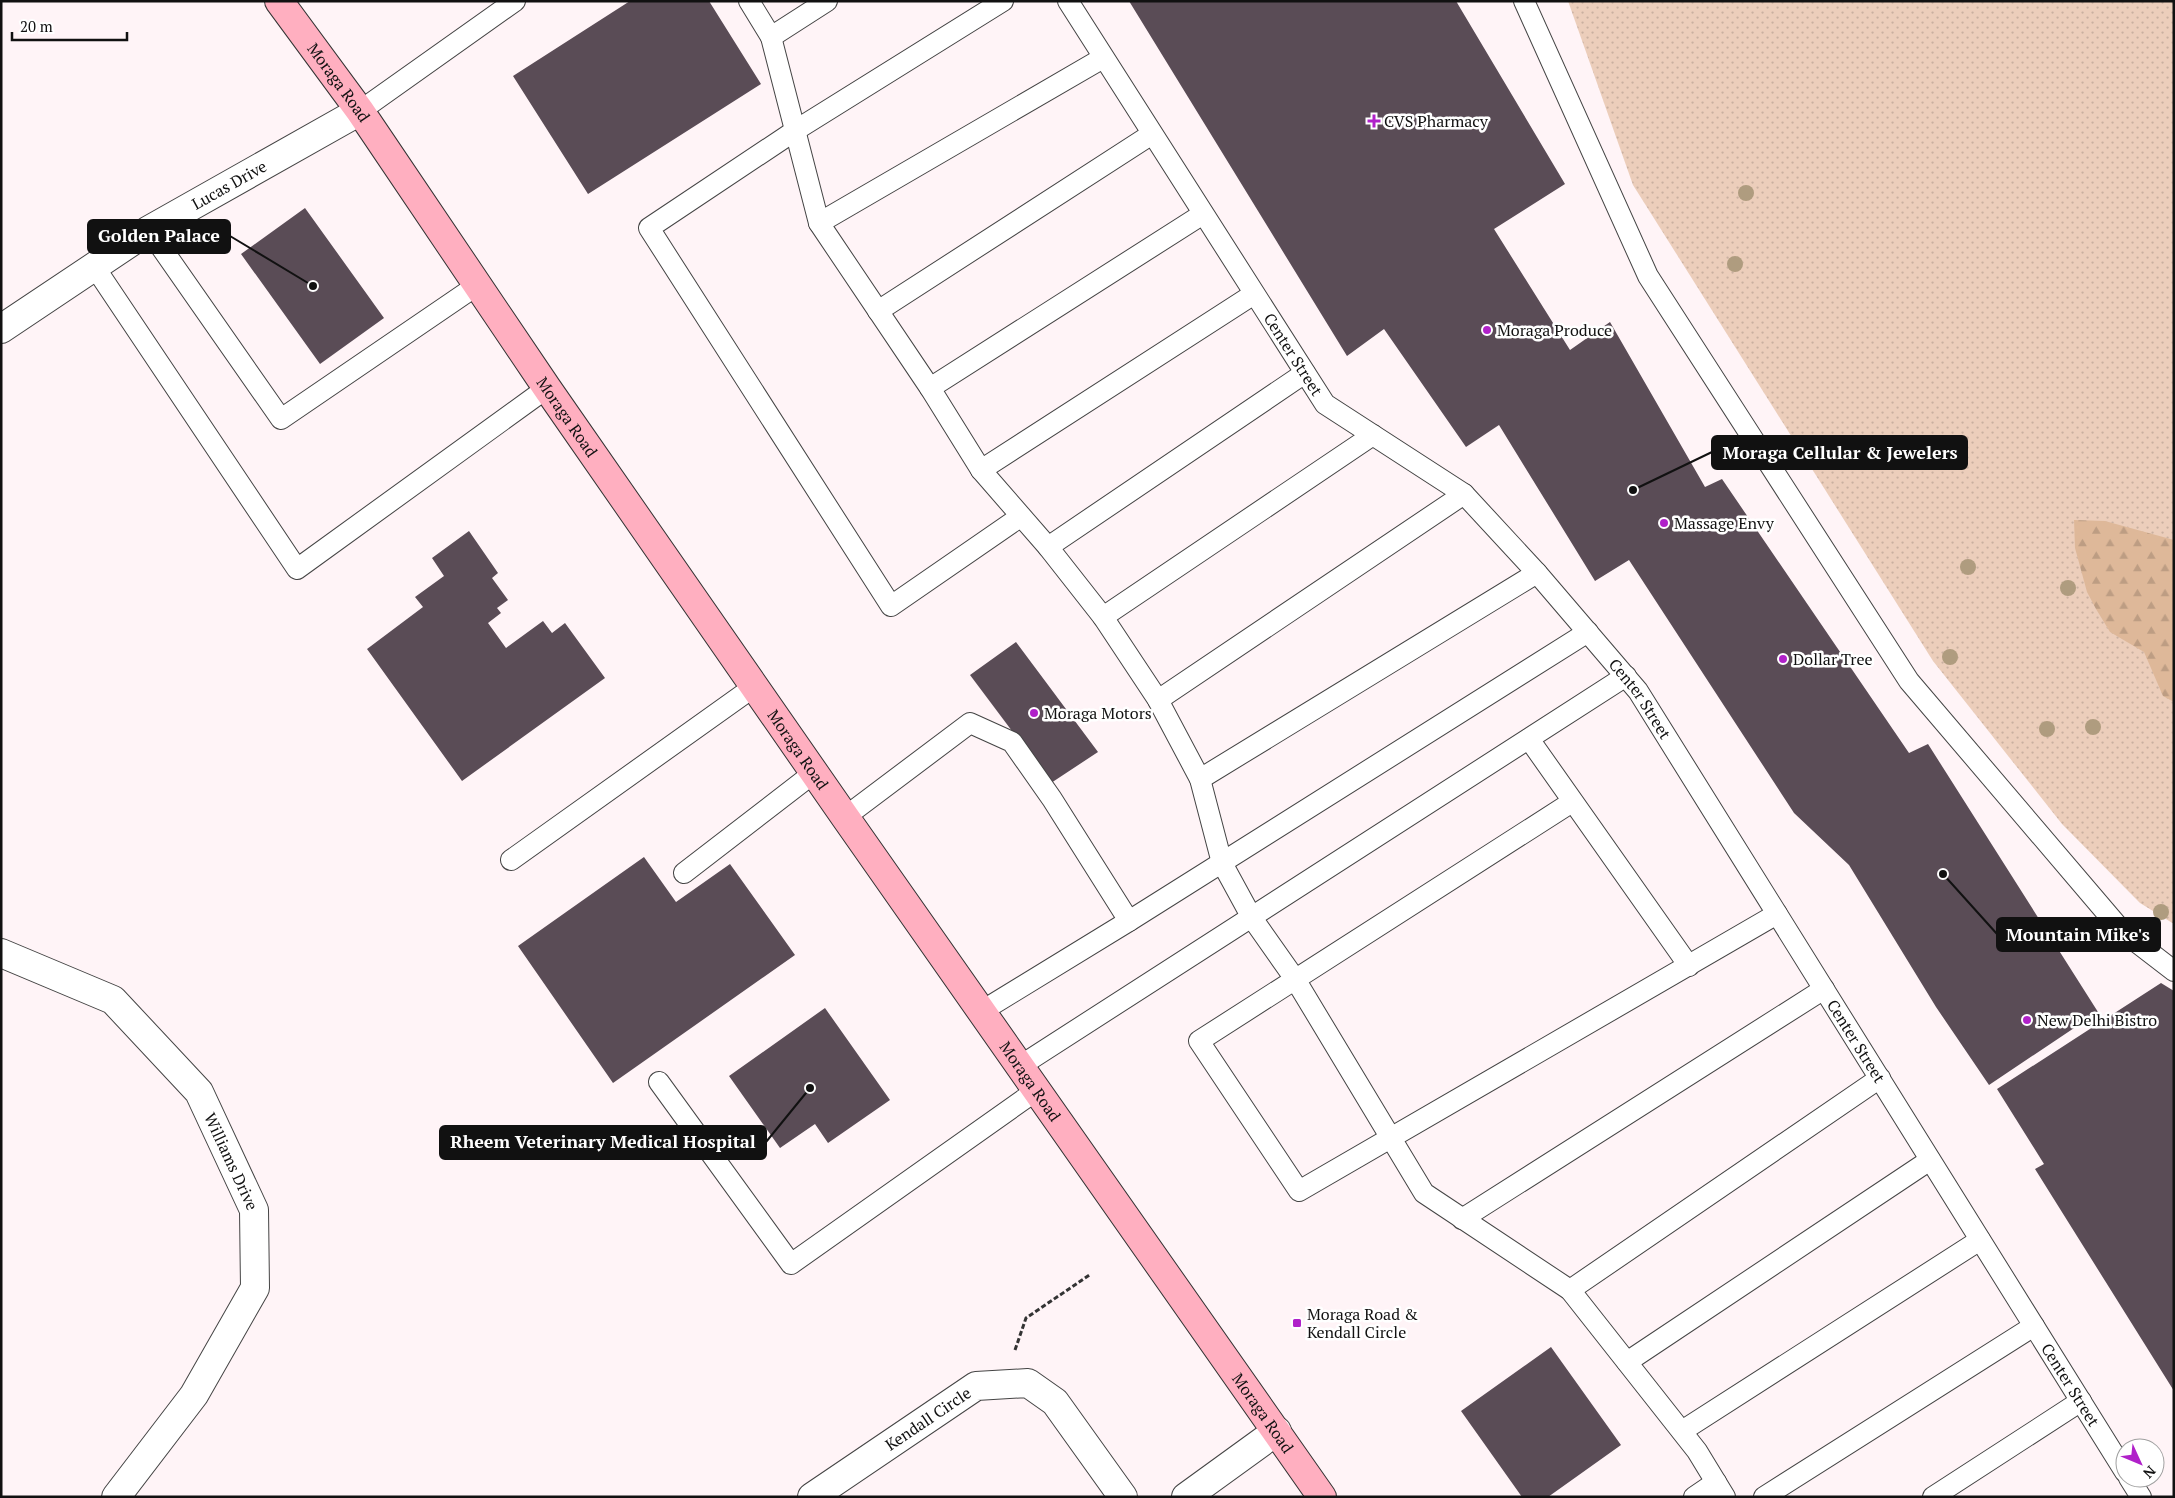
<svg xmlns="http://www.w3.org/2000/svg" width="2175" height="1498" viewBox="0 0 2175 1498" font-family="'PT Serif',serif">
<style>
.green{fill:url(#green-dots)}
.forest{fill:url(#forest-firs)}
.building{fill:#5a4c56}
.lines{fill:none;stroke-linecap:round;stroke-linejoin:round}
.lane-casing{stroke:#444;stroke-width:22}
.street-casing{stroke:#444;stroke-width:30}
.secondary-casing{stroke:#333;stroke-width:30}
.path{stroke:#333;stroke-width:3;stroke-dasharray:5 2.5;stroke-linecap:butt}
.lane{stroke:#fff;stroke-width:20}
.street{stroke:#fff;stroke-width:28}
.secondary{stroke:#ffafc0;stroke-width:28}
.tree{fill:#af9c7f}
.poi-dot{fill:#b021c9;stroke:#fff;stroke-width:2}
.labels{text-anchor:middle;stroke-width:5;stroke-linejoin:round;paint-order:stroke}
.street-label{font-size:16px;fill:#111;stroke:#fff}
.poi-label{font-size:16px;fill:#111;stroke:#fff;text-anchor:start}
.leader{fill:none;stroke:#111;stroke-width:2}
.callout-dot{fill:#111;stroke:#fff;stroke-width:2}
.callout{fill:#111;stroke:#111;stroke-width:2}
.callout-label{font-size:18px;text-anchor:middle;font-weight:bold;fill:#fff}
</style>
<defs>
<pattern id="green-dots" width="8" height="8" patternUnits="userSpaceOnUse" patternTransform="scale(1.25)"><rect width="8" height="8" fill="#eccebb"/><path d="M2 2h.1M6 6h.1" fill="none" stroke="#c9b0a0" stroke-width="1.8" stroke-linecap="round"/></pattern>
<pattern id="forest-firs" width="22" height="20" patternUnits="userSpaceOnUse" patternTransform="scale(1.25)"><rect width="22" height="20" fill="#deb899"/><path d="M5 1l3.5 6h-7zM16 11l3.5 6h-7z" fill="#bd9d83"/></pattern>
</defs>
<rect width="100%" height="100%" fill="#fff4f7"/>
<path class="green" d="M 1568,1 L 2174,1 L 2174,924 L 2140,903 L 2062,824 L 1933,661 L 1633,185 Z"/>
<path class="forest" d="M 2074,520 L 2105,521 L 2174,540 L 2174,702 L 2163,696 L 2144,652 L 2110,632 L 2096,609 L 2087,592 L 2075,548 Z"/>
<path class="building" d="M 630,1 L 709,1 L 761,84 L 588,194 L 513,76 Z
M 1129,1 L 1456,1 L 1565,184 L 1494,229 L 1570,350 L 1610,322 L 1705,487 L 1722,479 L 1909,753 L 1928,744 L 2098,1012 L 1989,1085 L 1936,1007 L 1849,865 L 1794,813 L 1629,560 L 1595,581 L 1499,425 L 1466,447 L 1384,329 L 1347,356 Z
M 305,208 L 384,318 L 320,364 L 241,254 Z
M 469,531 L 498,573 L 492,578 L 508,600 L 497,608 L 501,613 L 488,623 L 506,648 L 543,621 L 552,633 L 565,623 L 605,678 L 462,781 L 367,649 L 423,607 L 415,597 L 444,576 L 432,558 Z
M 1016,642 L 1098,752 L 1051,783 L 970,675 Z
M 644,857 L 676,902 L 730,864 L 795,955 L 613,1083 L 518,946 Z
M 2161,983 L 2174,991 L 2174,1391 L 2035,1169 L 2044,1164 L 1997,1089 Z
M 825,1008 L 890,1100 L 828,1143 L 815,1124 L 780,1148 L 729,1076 Z
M 1551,1347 L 1621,1445 L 1548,1497 L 1522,1497 L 1461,1411 Z"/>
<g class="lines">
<defs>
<g id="lane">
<path d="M 749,1 L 771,37 L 827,1"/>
<path d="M 1003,1 L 796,130 L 649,228 L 891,606 L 1020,517"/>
<path id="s1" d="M 1068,1 L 1325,404 L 1464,494 L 1537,573 L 1638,691 L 2125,1472"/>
<path d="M 1524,1 L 1648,276 L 1909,681 L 2122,931 L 2174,971"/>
<path d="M 771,37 L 819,223 L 930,388 L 981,470 L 1048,547 L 1103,617 L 1158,700 L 1200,779 L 1222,863 L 1252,918 L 1295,979 L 1424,1193 L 1570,1290 L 1697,1451 L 1725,1497"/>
<path d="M 360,111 L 515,1"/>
<path d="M 819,223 L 1103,58"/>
<path d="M 149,230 L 281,419 L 476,286"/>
<path d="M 94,266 L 297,569 L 547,388"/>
<path d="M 878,311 L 1152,134"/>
<path d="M 930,388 L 1203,214"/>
<path d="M 981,470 L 1254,294"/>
<path d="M 1048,547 L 1305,373"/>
<path d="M 1103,617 L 1373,435"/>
<path d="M 1158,700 L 1464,494"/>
<path d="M 1529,739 L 1689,966"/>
<path d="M 1200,779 L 1537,573"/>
<path d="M 1572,802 L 1199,1041 L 1299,1191 L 1777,914"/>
<path d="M 845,817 L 970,723 L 1012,742 L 1052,799 L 1129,921"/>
<path d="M 511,860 L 755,686"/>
<path d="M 684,873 L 815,772"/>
<path d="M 982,1011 L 1129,921 L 1588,632"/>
<path d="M 1020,1066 L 1626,676"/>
<path d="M 659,1082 L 791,1264 L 1037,1090"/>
<path d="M 1462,1219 L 1824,989"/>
<path d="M 1570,1290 L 1880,1078"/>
<path d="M 1627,1362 L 1930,1160"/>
<path d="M 1682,1431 L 1980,1240"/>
<path d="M 2129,1478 L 2141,1497"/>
<path d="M 1694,1497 L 1716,1482"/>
<path d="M 1764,1497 L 2034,1326"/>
<path d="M 1933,1497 L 2081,1401"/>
</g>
<g id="street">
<path id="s2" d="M 1,329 L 149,230 L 360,111"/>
<path id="s3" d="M 1,953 L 113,1000 L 199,1092 L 254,1210 L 255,1288 L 194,1395 L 116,1497"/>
<path id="s4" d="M 812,1497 L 976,1386 L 1028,1383 L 1055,1402 L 1123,1497"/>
<path d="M 1186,1497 L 1277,1431"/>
</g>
<g id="secondary">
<path id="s5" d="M 279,1 L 360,111 L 547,388 L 845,817 L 1322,1497"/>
</g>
</defs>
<use href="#lane" class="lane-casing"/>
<use href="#street" class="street-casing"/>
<use href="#secondary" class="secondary-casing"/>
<path class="path" d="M 1015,1350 L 1026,1318 L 1091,1274"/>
<use href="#lane" class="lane"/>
<use href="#street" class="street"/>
<use href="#secondary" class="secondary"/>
</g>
<g class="tree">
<circle cx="1746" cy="193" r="8"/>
<circle cx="1735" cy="264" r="8"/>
<circle cx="1968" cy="567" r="8"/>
<circle cx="2068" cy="588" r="8"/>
<circle cx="1950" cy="657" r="8"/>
<circle cx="2093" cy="727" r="8"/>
<circle cx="2047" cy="729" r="8"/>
<circle cx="2161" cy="912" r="8"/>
</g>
<g class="poi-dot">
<path d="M1371.5 113.5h5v5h5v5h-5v5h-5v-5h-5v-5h5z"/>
<circle cx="1487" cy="330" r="5"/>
<circle cx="1664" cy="523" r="5"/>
<circle cx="1783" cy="659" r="5"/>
<circle cx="1034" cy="713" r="5"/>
<circle cx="2027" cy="1020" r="5"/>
<rect x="1292" y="1318" width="10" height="10" rx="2.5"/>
</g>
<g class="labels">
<g class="street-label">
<text dy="6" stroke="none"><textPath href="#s5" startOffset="101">Moraga Road</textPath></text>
<text dy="6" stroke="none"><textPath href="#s2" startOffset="270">Lucas Drive</textPath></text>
<text dy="6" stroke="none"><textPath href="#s1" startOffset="419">Center Street</textPath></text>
<text dy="6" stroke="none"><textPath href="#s5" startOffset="506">Moraga Road</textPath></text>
<text dy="6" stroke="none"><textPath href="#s1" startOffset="914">Center Street</textPath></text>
<text dy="6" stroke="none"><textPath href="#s5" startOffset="911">Moraga Road</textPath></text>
<text dy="6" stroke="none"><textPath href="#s1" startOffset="1319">Center Street</textPath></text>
<text dy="6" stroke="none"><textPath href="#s5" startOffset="1316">Moraga Road</textPath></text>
<text dy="6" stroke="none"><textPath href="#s3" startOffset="324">Williams Drive</textPath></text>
<text dy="6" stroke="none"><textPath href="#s1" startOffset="1724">Center Street</textPath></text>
<text dy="6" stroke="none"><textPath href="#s5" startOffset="1721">Moraga Road</textPath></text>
<text dy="6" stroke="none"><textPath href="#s4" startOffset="140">Kendall Circle</textPath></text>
</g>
<g class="poi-label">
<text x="1384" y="127">CVS Pharmacy</text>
<text x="1497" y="336">Moraga Produce</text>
<text x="1674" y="529">Massage Envy</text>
<text x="1793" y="665">Dollar Tree</text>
<text x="1044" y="719">Moraga Motors</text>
<text x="2037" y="1026">New Delhi Bistro</text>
<text x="1307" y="1320">Moraga Road &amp;<tspan x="1307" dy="18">Kendall Circle</tspan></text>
</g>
</g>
<path class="leader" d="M313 286L230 236M1633 490L1712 452M1943 874L1997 934M810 1088L766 1142"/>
<g class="callout-dot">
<circle cx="313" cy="286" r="5"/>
<circle cx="1633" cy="490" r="5"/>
<circle cx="1943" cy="874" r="5"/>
<circle cx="810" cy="1088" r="5"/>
</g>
<g class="callout">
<rect x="88" y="220" width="142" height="33" rx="5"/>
<rect x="1712" y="436" width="255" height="33" rx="5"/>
<rect x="1997" y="918" width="163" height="33" rx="5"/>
<rect x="440" y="1126" width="326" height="33" rx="5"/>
</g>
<g class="callout-label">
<text x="159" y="242">Golden Palace</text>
<text x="1840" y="459">Moraga Cellular &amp; Jewelers</text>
<text x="2078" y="941">Mountain Mike's</text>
<text x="603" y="1148">Rheem Veterinary Medical Hospital</text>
</g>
<rect width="2175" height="1498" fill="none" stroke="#111111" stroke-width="5"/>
<g transform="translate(2140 1463) rotate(134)"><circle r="24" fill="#ffffff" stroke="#a0a0a0"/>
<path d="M0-4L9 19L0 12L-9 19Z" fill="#b021c9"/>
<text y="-8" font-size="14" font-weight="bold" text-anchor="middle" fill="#111111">N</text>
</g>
<path d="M12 32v8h115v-8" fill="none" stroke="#111111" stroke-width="2.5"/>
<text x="20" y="32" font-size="15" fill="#111111" stroke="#ffffff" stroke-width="4" paint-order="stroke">20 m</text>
</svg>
